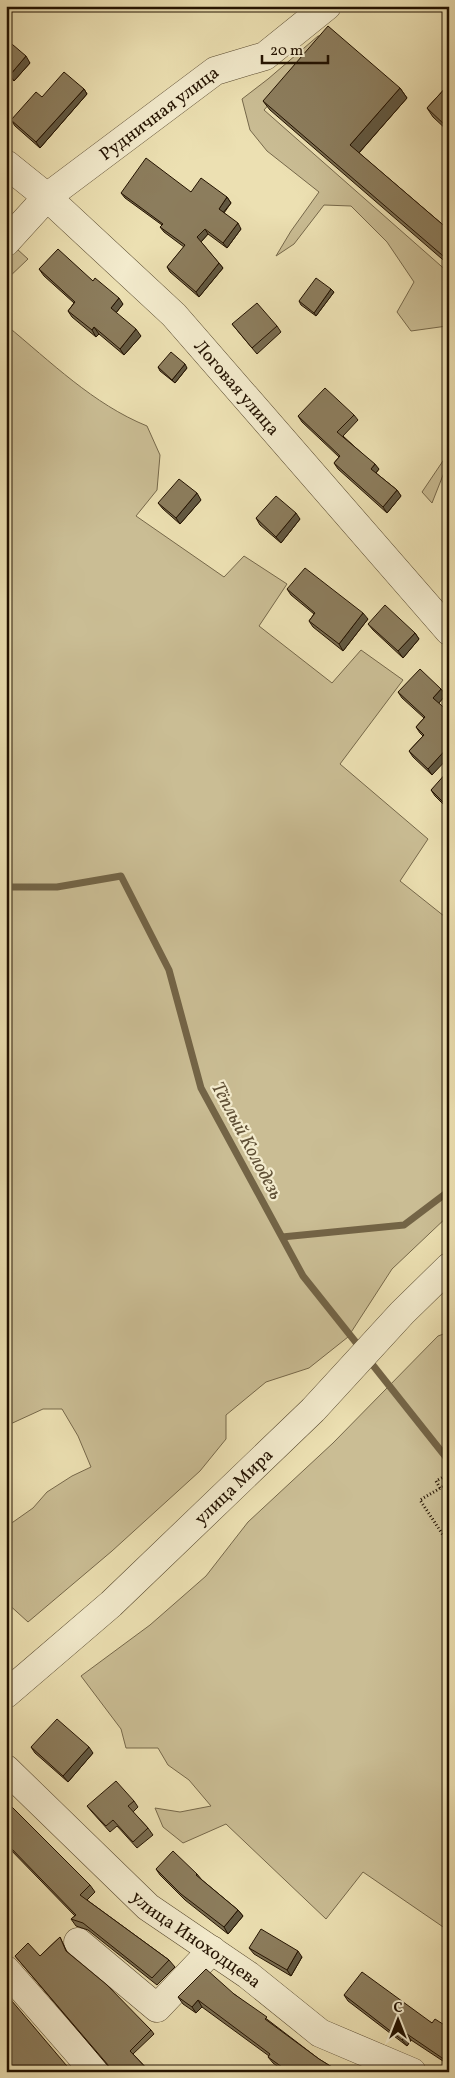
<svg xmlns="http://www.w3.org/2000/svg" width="455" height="2078" viewBox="0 0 455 2078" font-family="Vollkorn,serif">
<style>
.green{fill:#cabd94;stroke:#76684a}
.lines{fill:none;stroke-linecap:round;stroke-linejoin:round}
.stream{stroke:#736446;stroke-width:7}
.minor-casing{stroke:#55462c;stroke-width:29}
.path{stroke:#231200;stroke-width:3;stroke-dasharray:1 2.5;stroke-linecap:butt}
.minor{stroke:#f3ebcd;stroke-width:28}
.wall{fill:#786c50;stroke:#231200}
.shaded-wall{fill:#625841;stroke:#231200}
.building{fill:#8c7d5d;stroke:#231200}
.labels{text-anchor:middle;stroke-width:4.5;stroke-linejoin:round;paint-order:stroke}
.street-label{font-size:18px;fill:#231200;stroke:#f3ebcd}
.water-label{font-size:19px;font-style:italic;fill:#5f4f35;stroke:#f3ebcd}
</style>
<rect width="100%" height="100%" fill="#ece0b2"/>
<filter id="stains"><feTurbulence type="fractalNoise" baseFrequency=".004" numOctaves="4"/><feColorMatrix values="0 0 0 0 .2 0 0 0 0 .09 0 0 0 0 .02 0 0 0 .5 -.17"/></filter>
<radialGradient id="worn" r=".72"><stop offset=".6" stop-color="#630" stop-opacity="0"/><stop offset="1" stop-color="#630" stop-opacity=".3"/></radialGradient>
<path class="green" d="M 318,36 L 324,36 L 315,52 L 264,110 L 449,273 L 449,362 L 444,354 L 447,326 L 411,331 L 397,312 L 414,282 L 387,242 L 351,206 L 324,205 L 294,244 L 276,256 L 291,231 L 319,192 L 267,151 L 250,130 L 242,99 L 268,79 Z
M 17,249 L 28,259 L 6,280 L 6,260 Z
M 6,325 C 51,362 93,404 147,426 L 160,455 L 157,490 L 136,516 L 224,577 L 244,556 L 287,584 L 259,626 L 332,683 L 361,650 L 403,680 L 340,764 L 428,839 L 400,881 L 449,920 L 449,1215 L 392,1269 L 348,1337 L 309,1368 L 266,1382 L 226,1415 L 226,1439 L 200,1471 L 112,1551 L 28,1622 L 6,1602 L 6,1527 L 33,1508 L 47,1492 L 72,1476 L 91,1467 L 78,1436 L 62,1409 L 43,1409 L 6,1426 Z
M 449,452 L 449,460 L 432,503 L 422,492 Z
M 449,1332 L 449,1931 L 363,1872 L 326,1919 L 226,1824 L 183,1843 L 163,1827 L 155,1808 L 180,1812 L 211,1806 L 189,1780 L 168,1765 L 158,1748 L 126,1748 L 121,1729 L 81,1676 L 150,1625 L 206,1576 L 248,1522 L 333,1443 L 438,1336 Z"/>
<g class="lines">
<path class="stream" d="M 6,887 L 57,887 L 121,876 L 169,970 L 201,1088 L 303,1276 L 362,1350
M 282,1237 L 404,1225 L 449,1191
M 368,1359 L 449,1461"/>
<defs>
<g id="minor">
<path id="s1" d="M 6,164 L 47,197 L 174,315 L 449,631"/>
<path id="s2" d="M 6,242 L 47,197 L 215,71 L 265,56 L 327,6"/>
<path id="s3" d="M 6,1694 L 111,1604 L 313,1410 L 402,1313 L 449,1267"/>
<path id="s4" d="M 6,1769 L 148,1907 L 248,1975 L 320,2033 L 412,2072"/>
<path d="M 78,1942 L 157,2008 L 212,1950"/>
<path d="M 6,1970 L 95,2072"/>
</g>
</defs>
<use href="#minor" class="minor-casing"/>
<path class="path" d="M 449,1483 L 420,1500 L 447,1541 L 449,1540
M 440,1488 L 436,1481 L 449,1474"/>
<use href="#minor" class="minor"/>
</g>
<path class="wall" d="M 441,6 L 449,6 L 449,13 Z
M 6,39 L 30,63 L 14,81 L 6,74 Z
M 449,84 L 449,132 L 433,117 L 427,108 Z
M 400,88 L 407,98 L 359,153 L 449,230 L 449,265 L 270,110 L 263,101 Z
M 84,89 L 87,94 L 40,148 L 15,126 L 11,120 L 42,97 Z
M 191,192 L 227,197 L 231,203 L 224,213 L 241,229 L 227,248 L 208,234 L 201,242 L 223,268 L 199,297 L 170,272 L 167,267 L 184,247 L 164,232 L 160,227 L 162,225 L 125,198 L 121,193 Z
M 39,269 L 93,281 L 123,304 L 116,313 L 141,336 L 124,355 L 99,334 L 96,337 L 72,317 L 68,311 L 74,303 L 44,276 Z
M 331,289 L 334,292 L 316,316 L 301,305 L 299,301 Z
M 232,324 L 277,326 L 281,332 L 257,354 Z
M 158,367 L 187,368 L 175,383 L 160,371 Z
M 354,415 L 358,420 L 343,436 L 379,469 L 376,473 L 397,490 L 401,496 L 387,513 L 338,469 L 334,463 L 339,457 L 302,422 L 298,416 Z
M 201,500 L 180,524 L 163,509 L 158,503 Z
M 256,518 L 300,519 L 281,543 L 260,525 Z
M 287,589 L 368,619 L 343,651 L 313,627 L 309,621 L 314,614 L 291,595 Z
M 368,624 L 415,633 L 419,639 L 403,658 L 373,630 Z
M 398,692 L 446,695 L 439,702 L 432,775 L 413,757 L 409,751 L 423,736 L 420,733 L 416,727 L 424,718 L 402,698 Z
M 449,774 L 449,810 L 435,796 L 431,790 Z
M 31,1747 L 93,1753 L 68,1782 L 35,1753 Z
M 6,1801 L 90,1885 L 95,1892 L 87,1900 L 169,1960 L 175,1967 L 157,1985 L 88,1930 L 76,1926 L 71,1919 L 75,1916 L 6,1845 Z
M 134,1801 L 138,1807 L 133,1812 L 148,1828 L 153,1835 L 137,1848 L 117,1826 L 110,1832 L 92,1812 L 87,1806 Z
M 156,1869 L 197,1874 L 202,1880 L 238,1910 L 243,1916 L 228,1934 L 185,1900 L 160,1875 Z
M 60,1937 L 67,1952 L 151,2030 L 154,2034 L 133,2054 L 150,2072 L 113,2072 L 15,1956 L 40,1956 Z
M 249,1948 L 302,1957 L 291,1976 L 254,1954 Z
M 234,1994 L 319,2059 L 340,2072 L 285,2072 L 273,2063 L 268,2057 L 269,2056 L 202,2007 L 196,2013 L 183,2004 L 178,1997 Z
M 344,1995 L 449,2028 L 449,2065 L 411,2040 L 407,2046 L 348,2001 Z"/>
<path class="shaded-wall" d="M 26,56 L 30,63 L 14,81 L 10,75 Z
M 400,88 L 407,98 L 357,155 L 350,145 Z
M 84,89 L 87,94 L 40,148 L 36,142 Z
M 227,197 L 231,203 L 222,214 L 219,209 Z
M 238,223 L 241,229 L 227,248 L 223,243 Z
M 205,229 L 208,234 L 200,243 L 197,237 Z
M 219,263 L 223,268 L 199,297 L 196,292 Z
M 331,289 L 334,292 L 316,316 L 314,313 Z
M 119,298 L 123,304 L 115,314 L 111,308 Z
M 94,327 L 99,334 L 96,337 L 92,330 Z
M 136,329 L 141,336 L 124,355 L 120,349 Z
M 185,364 L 187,368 L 175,383 L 172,380 Z
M 375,464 L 379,469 L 375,474 L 371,469 Z
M 397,490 L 401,496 L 387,513 L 383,507 Z
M 197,493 L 201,500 L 180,524 L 176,518 Z
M 296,513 L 300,519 L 281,543 L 276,537 Z
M 363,613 L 368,619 L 343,651 L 339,644 Z
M 415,633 L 419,639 L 403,658 L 398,651 Z
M 441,689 L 446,695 L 438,704 L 433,698 Z
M 449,746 L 449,757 L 432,775 L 428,769 Z
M 89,1747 L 93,1753 L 68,1782 L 63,1776 Z
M 238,1910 L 243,1916 L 228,1934 L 224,1927 Z
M 298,1951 L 302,1957 L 291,1976 L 287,1970 Z
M 198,2000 L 202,2007 L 196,2013 L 192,2007 Z
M 407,2034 L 411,2040 L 407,2046 L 402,2040 Z"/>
<path class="building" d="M 328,26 L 400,88 L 350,145 L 449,230 L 449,261 L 263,101 Z
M 6,39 L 26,56 L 10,75 L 6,72 Z
M 64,72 L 84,89 L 36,142 L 11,120 L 36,92 L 42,97 Z
M 449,84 L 449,125 L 447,127 L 427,108 Z
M 146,158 L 191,192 L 201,178 L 227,197 L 219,209 L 238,223 L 223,243 L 205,229 L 197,237 L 219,263 L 196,292 L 167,267 L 185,245 L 160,227 L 163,224 L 121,193 Z
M 58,249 L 93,281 L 95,278 L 119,298 L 111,308 L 136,329 L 120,349 L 94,327 L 92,330 L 68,311 L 75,302 L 39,269 Z
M 316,278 L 331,289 L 314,313 L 299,301 Z
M 257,303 L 277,326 L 252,348 L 232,324 Z
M 171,352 L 185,364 L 172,380 L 158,367 Z
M 325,388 L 354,415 L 337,432 L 375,464 L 371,469 L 397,490 L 383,507 L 334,463 L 340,456 L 298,416 Z
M 179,479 L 197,493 L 176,518 L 158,503 Z
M 276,496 L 296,513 L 276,537 L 256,518 Z
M 305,568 L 363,613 L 339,644 L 309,621 L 315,613 L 287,589 Z
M 385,605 L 415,633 L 398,651 L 368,624 Z
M 420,669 L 441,689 L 433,698 L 449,712 L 449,746 L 428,769 L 409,751 L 424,735 L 416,727 L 425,717 L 398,692 Z
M 447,772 L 449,774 L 449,808 L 431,790 Z
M 57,1719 L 89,1747 L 63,1776 L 31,1747 Z
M 116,1781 L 134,1801 L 128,1806 L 148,1828 L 133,1842 L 113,1820 L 106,1826 L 87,1806 Z
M 6,1801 L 90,1885 L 80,1895 L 169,1960 L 152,1978 L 83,1923 L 71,1919 L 76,1915 L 6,1843 Z
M 173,1851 L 197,1874 L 196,1875 L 238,1910 L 224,1927 L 181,1894 L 156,1869 Z
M 261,1929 L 298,1951 L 287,1970 L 249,1948 Z
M 60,1937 L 66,1951 L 107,1985 L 151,2030 L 130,2051 L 150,2072 L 114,2072 L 15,1956 L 28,1943 L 40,1956 Z
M 206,1969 L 234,1994 L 267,2017 L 265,2019 L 319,2059 L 340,2072 L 289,2072 L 268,2057 L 270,2054 L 198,2000 L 192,2007 L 178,1997 Z
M 362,1972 L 432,2023 L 435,2019 L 449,2028 L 448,2062 L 407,2034 L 402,2040 L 344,1995 Z
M 6,1994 L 72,2072 L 8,2072 L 6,2070 Z"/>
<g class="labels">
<g class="street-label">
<text dy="6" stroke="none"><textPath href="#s2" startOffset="201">Рудничная улица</textPath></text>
<text dy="6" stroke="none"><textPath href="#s1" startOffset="322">Логовая улица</textPath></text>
<text dy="6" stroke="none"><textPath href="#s3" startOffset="308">улица Мира</textPath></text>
<text dy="6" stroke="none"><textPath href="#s4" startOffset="256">улица Иноходцева</textPath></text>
</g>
<g class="water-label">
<text transform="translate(248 1140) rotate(62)" y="7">Тёплый Колодезь</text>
</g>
</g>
<rect width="455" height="2078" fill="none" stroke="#ece0b2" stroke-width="25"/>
<rect x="8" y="8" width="440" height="2063" fill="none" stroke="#231200" stroke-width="2.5"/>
<rect x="12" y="12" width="430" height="2053" fill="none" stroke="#231200"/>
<g transform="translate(398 2020)" stroke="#f3ebcd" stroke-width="4" paint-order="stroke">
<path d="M0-4L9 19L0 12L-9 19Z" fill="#231200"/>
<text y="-8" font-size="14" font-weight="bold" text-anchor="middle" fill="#231200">С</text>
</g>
<path d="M262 55v8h66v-8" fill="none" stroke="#231200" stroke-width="2.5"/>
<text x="270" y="55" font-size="15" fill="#231200" stroke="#f3ebcd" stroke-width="4" paint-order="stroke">20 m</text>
<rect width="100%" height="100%" filter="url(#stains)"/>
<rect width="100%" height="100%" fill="url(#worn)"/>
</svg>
